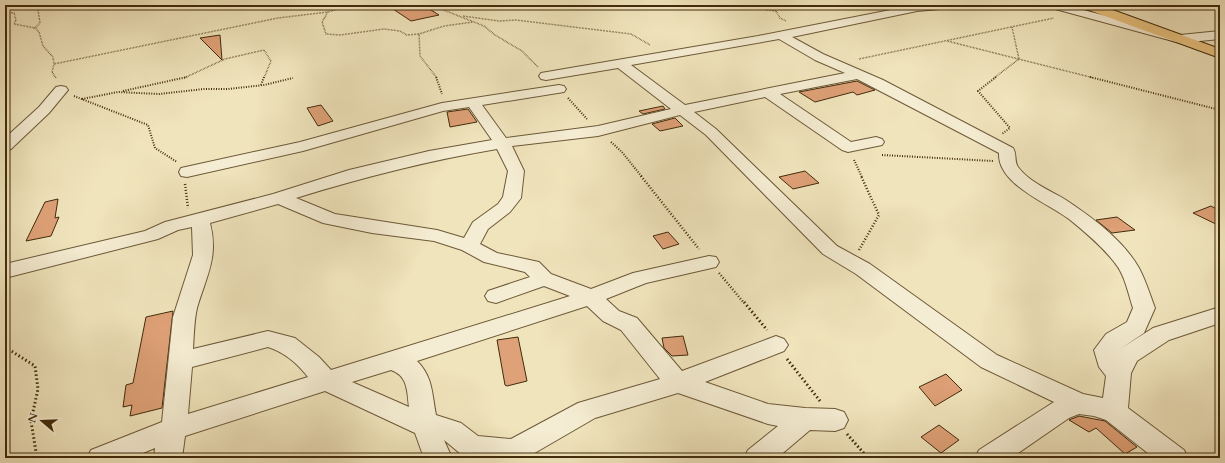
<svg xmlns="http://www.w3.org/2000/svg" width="1225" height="463" viewBox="0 0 1225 463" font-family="Cardo,serif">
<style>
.building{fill:#dfa177;stroke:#412b0c}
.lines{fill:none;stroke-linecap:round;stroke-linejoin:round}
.minor-casing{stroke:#6d5938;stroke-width:2}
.major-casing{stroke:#412b0c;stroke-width:2}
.path-far3{stroke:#412b0c;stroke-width:1.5;stroke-dasharray:0.5 1;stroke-linecap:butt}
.path-far2{stroke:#412b0c;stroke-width:2;stroke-dasharray:1 1.5;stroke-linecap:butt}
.path-far1{stroke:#412b0c;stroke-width:2.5;stroke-dasharray:1 2;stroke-linecap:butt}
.path{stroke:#412b0c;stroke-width:3;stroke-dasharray:1.5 2.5;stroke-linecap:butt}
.minor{fill:#f5edd3;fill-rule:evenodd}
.major{fill:#e8c27e;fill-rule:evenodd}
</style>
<rect width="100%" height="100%" fill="#f0e4bc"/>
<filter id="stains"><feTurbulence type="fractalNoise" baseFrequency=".005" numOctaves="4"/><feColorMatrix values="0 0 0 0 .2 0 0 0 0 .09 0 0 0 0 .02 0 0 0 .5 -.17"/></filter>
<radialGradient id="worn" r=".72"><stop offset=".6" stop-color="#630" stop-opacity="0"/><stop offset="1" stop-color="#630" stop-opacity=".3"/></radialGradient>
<path class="building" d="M 387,5 L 423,5 L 439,15 L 411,21 Z
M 220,35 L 222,60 L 200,38 Z
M 857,81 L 875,90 L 857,95 L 853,92 L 815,102 L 799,92 Z
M 321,105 L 333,121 L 318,126 L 307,108 Z
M 663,106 L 665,109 L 643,114 L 639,111 Z
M 468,109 L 477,122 L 450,127 L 447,112 Z
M 675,118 L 683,126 L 660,131 L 652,124 Z
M 805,171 L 819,183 L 793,189 L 779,177 Z
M 58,199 L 55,218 L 59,217 L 51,236 L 26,241 L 45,202 Z
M 1211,206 L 1220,211 L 1220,226 L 1193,213 Z
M 1117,217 L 1135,230 L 1112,233 L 1096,220 Z
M 668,232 L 679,244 L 663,249 L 653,236 Z
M 173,311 L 162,408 L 130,416 L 132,405 L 123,407 L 126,385 L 133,383 L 146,317 Z
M 683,336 L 688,355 L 672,356 L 664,348 L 662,338 Z
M 518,337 L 527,381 L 507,386 L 505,385 L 497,340 Z
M 946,374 L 962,390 L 935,406 L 919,387 Z
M 1079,416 L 1105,421 L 1137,447 L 1125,454 L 1096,428 L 1089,432 L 1069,420 Z
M 939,425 L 959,440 L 941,453 L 921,437 Z"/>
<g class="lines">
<defs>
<path id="minor" d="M 916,5 L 956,5 L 951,8 L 917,11 L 792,37 L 823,54 L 883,80 L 1013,148 C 1017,154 1014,161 1018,167 C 1030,183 1050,190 1066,200 C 1093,218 1123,240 1139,268 C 1146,281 1150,295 1155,308 L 1144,333 L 1120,349 L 1153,328 L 1220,307 L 1220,323 L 1169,340 L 1137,361 L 1131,373 L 1128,408 L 1184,450 L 1188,458 L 1154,458 L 1106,420 L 1094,416 L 1079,414 L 1069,418 L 1011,458 L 975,458 L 979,450 L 1054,402 L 981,367 L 856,274 L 823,254 L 706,135 L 680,115 L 598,136 L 512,146 L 524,171 L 521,198 L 510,212 L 488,229 L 480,244 L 497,253 L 539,262 L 551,274 L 591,289 L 633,273 L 709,256 L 716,257 L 719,262 L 716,267 L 646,283 L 606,299 L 619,311 L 637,318 L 682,371 L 768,339 L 776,336 L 784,339 L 788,345 L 784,351 L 705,382 L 768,404 L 805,408 L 835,409 L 844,412 L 848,420 L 844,428 L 835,431 L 810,430 L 777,458 L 744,458 L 748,450 L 778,426 L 768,424 L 678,393 L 595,418 L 526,458 L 471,458 L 462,455 L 444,440 L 452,458 L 424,458 L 415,433 L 325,391 L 185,436 L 182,458 L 154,458 L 155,448 L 131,458 L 87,458 L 91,450 L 162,422 L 173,317 L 193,255 L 192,227 L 178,230 L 158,239 L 5,278 L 5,264 L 145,231 L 165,222 L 273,194 L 349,170 L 429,151 L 492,140 L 469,107 L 443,111 L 303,151 L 187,177 L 181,176 L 179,172 L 181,168 L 300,142 L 442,103 L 559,85 L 564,86 L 566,89 L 564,92 L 482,105 L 506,138 L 598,126 L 671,109 L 618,68 L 546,80 L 541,79 L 539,76 L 541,73 L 758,36 ZM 779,39 L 815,60 L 845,73 L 685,105 L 631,65 ZM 857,79 L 999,153 C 997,184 1048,203 1069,219 C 1085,232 1102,246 1115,263 C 1125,275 1128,293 1133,308 L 1127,322 L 1106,334 L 1094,350 L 1099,367 L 1106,376 L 1103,398 L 1083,394 L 997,355 L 870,264 L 837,246 L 716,129 L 694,112 L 765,97 L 842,150 L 848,152 L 882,145 L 884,142 L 882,139 L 876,137 L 851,142 L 780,94 ZM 497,149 L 508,171 L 503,197 L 498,204 L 473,222 L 464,238 L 437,230 L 335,214 L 296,198 C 364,177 426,161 497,149 ZM 278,204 L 323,223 L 372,233 L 434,241 L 462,250 L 484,262 L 525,272 L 530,277 L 488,291 L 485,296 L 488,301 L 496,303 L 544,286 L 570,296 L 331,370 L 319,357 L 295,338 L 268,331 L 193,349 C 194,335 194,321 197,308 C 206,277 219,257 210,223 ZM 587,306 L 603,321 L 621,330 L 660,379 L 578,403 L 511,439 L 478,436 L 461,423 L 436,415 C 432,394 433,377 417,361 ZM 268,347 C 284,352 298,364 308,377 L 188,414 L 192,367 ZM 391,370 C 408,376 407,391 409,407 L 352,382 Z
M 1047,5 L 1064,5 L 1180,35 L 1220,31 L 1220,39 L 1180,43 L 1048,7 Z
M 61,86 L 66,87 L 68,90 L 49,113 L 11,149 L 5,151 L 5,138 L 39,107 L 56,87 Z"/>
<path id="major" d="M 1081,5 L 1099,5 L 1220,49 L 1220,58 L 1083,8 Z"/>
</defs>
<use href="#minor" class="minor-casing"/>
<use href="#major" class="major-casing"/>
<path class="path-far3" d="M 40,5 L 38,10 L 40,23 L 35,28 L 39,32 L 43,46 L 53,57 L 54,64 L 52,72 L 56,78
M 431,5 L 484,26 L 495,35 L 522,51 L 538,67
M 759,5 L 754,8 L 776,11 L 780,18 L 786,21
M 5,12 L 14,13 L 16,20 L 14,24 L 35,28
M 328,12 L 322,22 L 326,34 L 340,35 L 384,29 L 400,31 L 407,35 L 419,34
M 463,16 L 499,21 L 516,20 L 631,34 L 650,45
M 947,41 L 1094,78
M 859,59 L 1054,18
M 54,64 L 278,18 L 328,12 L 347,6 L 364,5
M 184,78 L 225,59 L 264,50 L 271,61 L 264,78
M 437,78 L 420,56 L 419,34 L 444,26 L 473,22
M 994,78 L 1019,59 L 1012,27"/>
<path class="path-far2" d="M 436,77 L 442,94
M 996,77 L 978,91 L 1010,128 L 1002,134
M 1090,77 L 1220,110
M 261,85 L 264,77
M 123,91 L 187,77
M 74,96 L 148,125 L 155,148 L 177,162
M 568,98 L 587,119
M 82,99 L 118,92 L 159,94 L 204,89 L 228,89 L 264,85 L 293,78
M 611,142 L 622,152 L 642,177
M 882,155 L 993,161
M 854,160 L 862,177"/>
<path class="path-far1" d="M 641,176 L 699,249
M 185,184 L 188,208
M 859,250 L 879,215 L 861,176
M 719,273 L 744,303"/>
<path class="path" d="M 744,302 L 767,330
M 5,347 L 35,366 L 38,389 L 31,421 L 37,458
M 787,359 L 820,401
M 847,434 L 868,458"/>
<use href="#minor" class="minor"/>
<use href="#major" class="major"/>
</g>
<rect width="1225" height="463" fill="none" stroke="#f0e4bc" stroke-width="20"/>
<rect x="6" y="6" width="1213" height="451" fill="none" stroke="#412b0c" stroke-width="2"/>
<rect x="10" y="10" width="1205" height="443" fill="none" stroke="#412b0c"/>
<g transform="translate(42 421) rotate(289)" stroke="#f5edd3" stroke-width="3" paint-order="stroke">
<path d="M0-3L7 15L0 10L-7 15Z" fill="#412b0c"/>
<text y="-6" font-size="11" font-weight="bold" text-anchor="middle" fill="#412b0c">N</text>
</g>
<rect width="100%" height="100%" filter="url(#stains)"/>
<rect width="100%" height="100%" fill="url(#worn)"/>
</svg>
